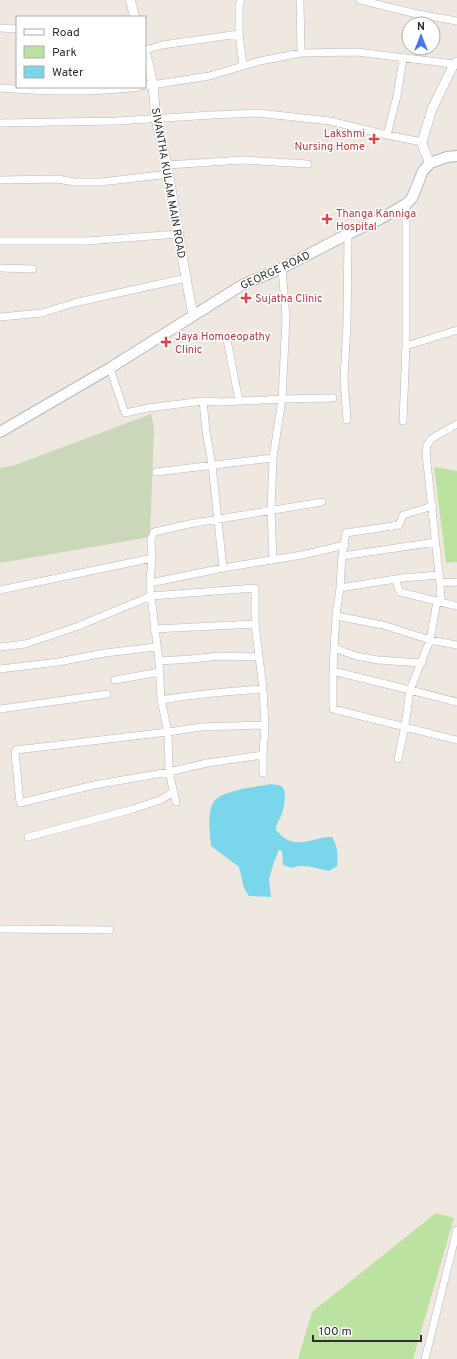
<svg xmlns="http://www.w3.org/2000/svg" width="457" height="1359" viewBox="0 0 457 1359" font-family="Overpass,sans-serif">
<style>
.green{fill:#bce2a1}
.cemetery{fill:#cad7b9}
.water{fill:#7ad6eb}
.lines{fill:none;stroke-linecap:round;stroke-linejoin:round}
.minor-casing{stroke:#b4b8c0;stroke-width:8}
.tertiary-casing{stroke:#b4b8c0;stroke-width:10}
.secondary-casing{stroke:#b4b8c0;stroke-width:12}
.minor{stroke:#fff;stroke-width:7}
.tertiary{stroke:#fff;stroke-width:9}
.secondary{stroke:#fff;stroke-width:10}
.health-dot{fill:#e0444e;stroke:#fff;stroke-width:1.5}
.labels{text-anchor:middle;stroke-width:3;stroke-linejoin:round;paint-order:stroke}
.health-label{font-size:11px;fill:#be3a42;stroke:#fff;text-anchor:start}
.street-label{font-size:11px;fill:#2e2e2e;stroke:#fff}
</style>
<rect width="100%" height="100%" fill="#eee8e1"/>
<path class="green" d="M 434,467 L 457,471 L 457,562 L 446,563 Z
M 436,1213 L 454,1218 L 413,1359 L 298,1359 L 312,1312 Z"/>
<path class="cemetery" d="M 151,414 L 154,427 L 150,537 L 0,563 L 0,468 L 15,465 Z"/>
<path class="water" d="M 271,784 C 275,785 280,784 283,788 C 287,794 284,809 281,816 C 279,821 276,823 276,830 C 279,833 283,838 288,840 C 302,847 317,836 332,837 C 338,846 338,856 337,866 L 329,871 C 317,869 304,863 292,868 L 283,865 L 282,851 L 279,850 L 274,862 L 269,879 L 271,897 L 249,896 L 244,888 L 239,867 L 211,846 C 210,835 207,814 213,803 C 220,790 256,787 271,784 Z"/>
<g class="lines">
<defs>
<path id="minor" d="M 300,0 L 301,53
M 360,0 L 413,13 L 457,21
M 0,28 L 17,29
M 239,34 L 239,6 L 241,0
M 145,50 L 162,45 L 239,34 L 243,66
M 145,86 L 209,76 L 260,61 L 301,53 L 357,52 L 454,64
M 0,88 C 47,92 92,93 139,87
M 0,123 L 117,121 L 212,115 L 258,113 L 330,121 L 387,135 L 422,142
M 387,135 L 397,96 L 403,59
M 167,165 L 243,160 L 308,164
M 0,180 L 58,179 L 74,182 L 101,182 L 169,174
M 406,204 L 406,346 L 457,330
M 0,241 L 86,241 L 178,234
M 0,268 L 33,269
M 0,317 L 42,313 L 74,303 L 186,278
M 227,340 L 239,401
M 110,368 L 125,413 L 148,408 L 203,401 L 222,402 L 282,399 L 333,398
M 203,401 L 206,431 L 212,465 L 223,568
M 347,420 L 344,378 L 347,324 L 348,234
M 403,421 L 406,346
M 156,472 L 273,458
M 342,556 L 436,542
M 152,558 L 151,539 L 154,532 L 189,524 L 322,502
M 273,560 L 271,510 L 273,458 L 282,399 L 286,318 L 282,268
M 395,579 L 400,592 L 457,606
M 150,583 L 223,568 L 302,555 L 345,545
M 440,583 L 426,454 L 427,445 L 431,439 L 457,424
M 340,588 L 342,556 L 346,533 L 399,525 L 403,515 L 433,506
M 0,590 L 152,558 L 150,583 L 151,596 L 159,661 L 161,700 L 168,732 L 16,750 L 15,753 L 20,803 L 94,785 L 169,772 L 207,763 L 263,755
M 441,601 L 440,583 L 457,582
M 336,616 L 383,625 L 430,640 L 437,601
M 154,629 L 255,624
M 457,645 L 430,640 L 410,690 L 457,702
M 0,647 L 25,644 L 76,627 L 151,596 L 255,588 L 255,624 L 263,689 L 265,725 L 263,755 L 263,773
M 334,648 L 333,671 L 410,690 L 405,726 L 398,759
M 159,661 L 191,659 L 220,656 L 259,657
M 422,663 L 378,660 L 356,656 L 334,648 L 336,616 L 340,588 L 402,578 L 439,575
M 0,669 L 58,662 L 105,653 L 156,647
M 333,671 L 333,709 L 457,740
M 115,680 L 160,672
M 161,700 C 195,694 228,691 263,689
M 0,709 L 107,694
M 176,802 L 169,772 L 168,732 L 201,727 L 265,725
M 28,837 L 133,809 L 160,800 L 174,792
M 0,929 L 110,930
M 425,1359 L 457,1230"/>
<path id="tertiary" d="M 130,0 L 135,17
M 145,50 L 153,85 L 156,119 L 167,165 L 186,278 L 193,315
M 430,163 L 424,150 L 422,142 L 432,109 L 454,64 L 457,62"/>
<path id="secondary" d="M 0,432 L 110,368 L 242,285 L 282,268 L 348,234 L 380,219 L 406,204 L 412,198 L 423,171 L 430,163 L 447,157 L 457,156"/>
</defs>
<use href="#minor" class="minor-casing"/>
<use href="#tertiary" class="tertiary-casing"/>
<use href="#secondary" class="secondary-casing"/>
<use href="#minor" class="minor"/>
<use href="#tertiary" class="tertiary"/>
<use href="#secondary" class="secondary"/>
</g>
<g class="health-dot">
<path d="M372 133h4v4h4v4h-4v4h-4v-4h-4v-4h4z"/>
<path d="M325 213h4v4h4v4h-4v4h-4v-4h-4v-4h4z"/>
<path d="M244 292h4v4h4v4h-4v4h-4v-4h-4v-4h4z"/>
<path d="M164 336h4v4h4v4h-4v4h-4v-4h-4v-4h4z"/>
</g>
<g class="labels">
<g class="health-label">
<text x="365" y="137" text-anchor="end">Lakshmi<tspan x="365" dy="13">Nursing Home</tspan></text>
<text x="336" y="217">Thanga Kanniga<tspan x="336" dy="13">Hospital</tspan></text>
<text x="255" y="302">Sujatha Clinic</text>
<text x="175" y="340">Jaya Homoeopathy<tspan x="175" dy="13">Clinic</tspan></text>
</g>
<g class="street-label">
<text transform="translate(169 183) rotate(80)" y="4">SIVANTHA KULAM MAIN ROAD</text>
<text transform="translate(275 270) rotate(-25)" y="4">GEORGE ROAD</text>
</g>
</g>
<rect x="16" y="16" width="130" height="72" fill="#ffffff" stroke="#ababab"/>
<rect x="24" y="29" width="20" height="6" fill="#ffffff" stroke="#ababab"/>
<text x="52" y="36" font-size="12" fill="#2e2e2e">Road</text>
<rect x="24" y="46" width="20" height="12" fill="#bce2a1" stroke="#ababab"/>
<text x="52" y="56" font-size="12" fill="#2e2e2e">Park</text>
<rect x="24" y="66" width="20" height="12" fill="#7ad6eb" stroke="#ababab"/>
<text x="52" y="76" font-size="12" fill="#2e2e2e">Water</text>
<g transform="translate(421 36)"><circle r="19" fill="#ffffff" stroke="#ababab"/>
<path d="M0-3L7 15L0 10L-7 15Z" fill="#4977f3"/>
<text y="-6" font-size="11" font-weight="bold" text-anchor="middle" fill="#2e2e2e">N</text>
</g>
<path d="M313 1335v6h108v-6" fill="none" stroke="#2e2e2e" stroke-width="2"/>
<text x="319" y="1335" font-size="12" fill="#2e2e2e" stroke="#ffffff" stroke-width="3" paint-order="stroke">100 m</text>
</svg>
